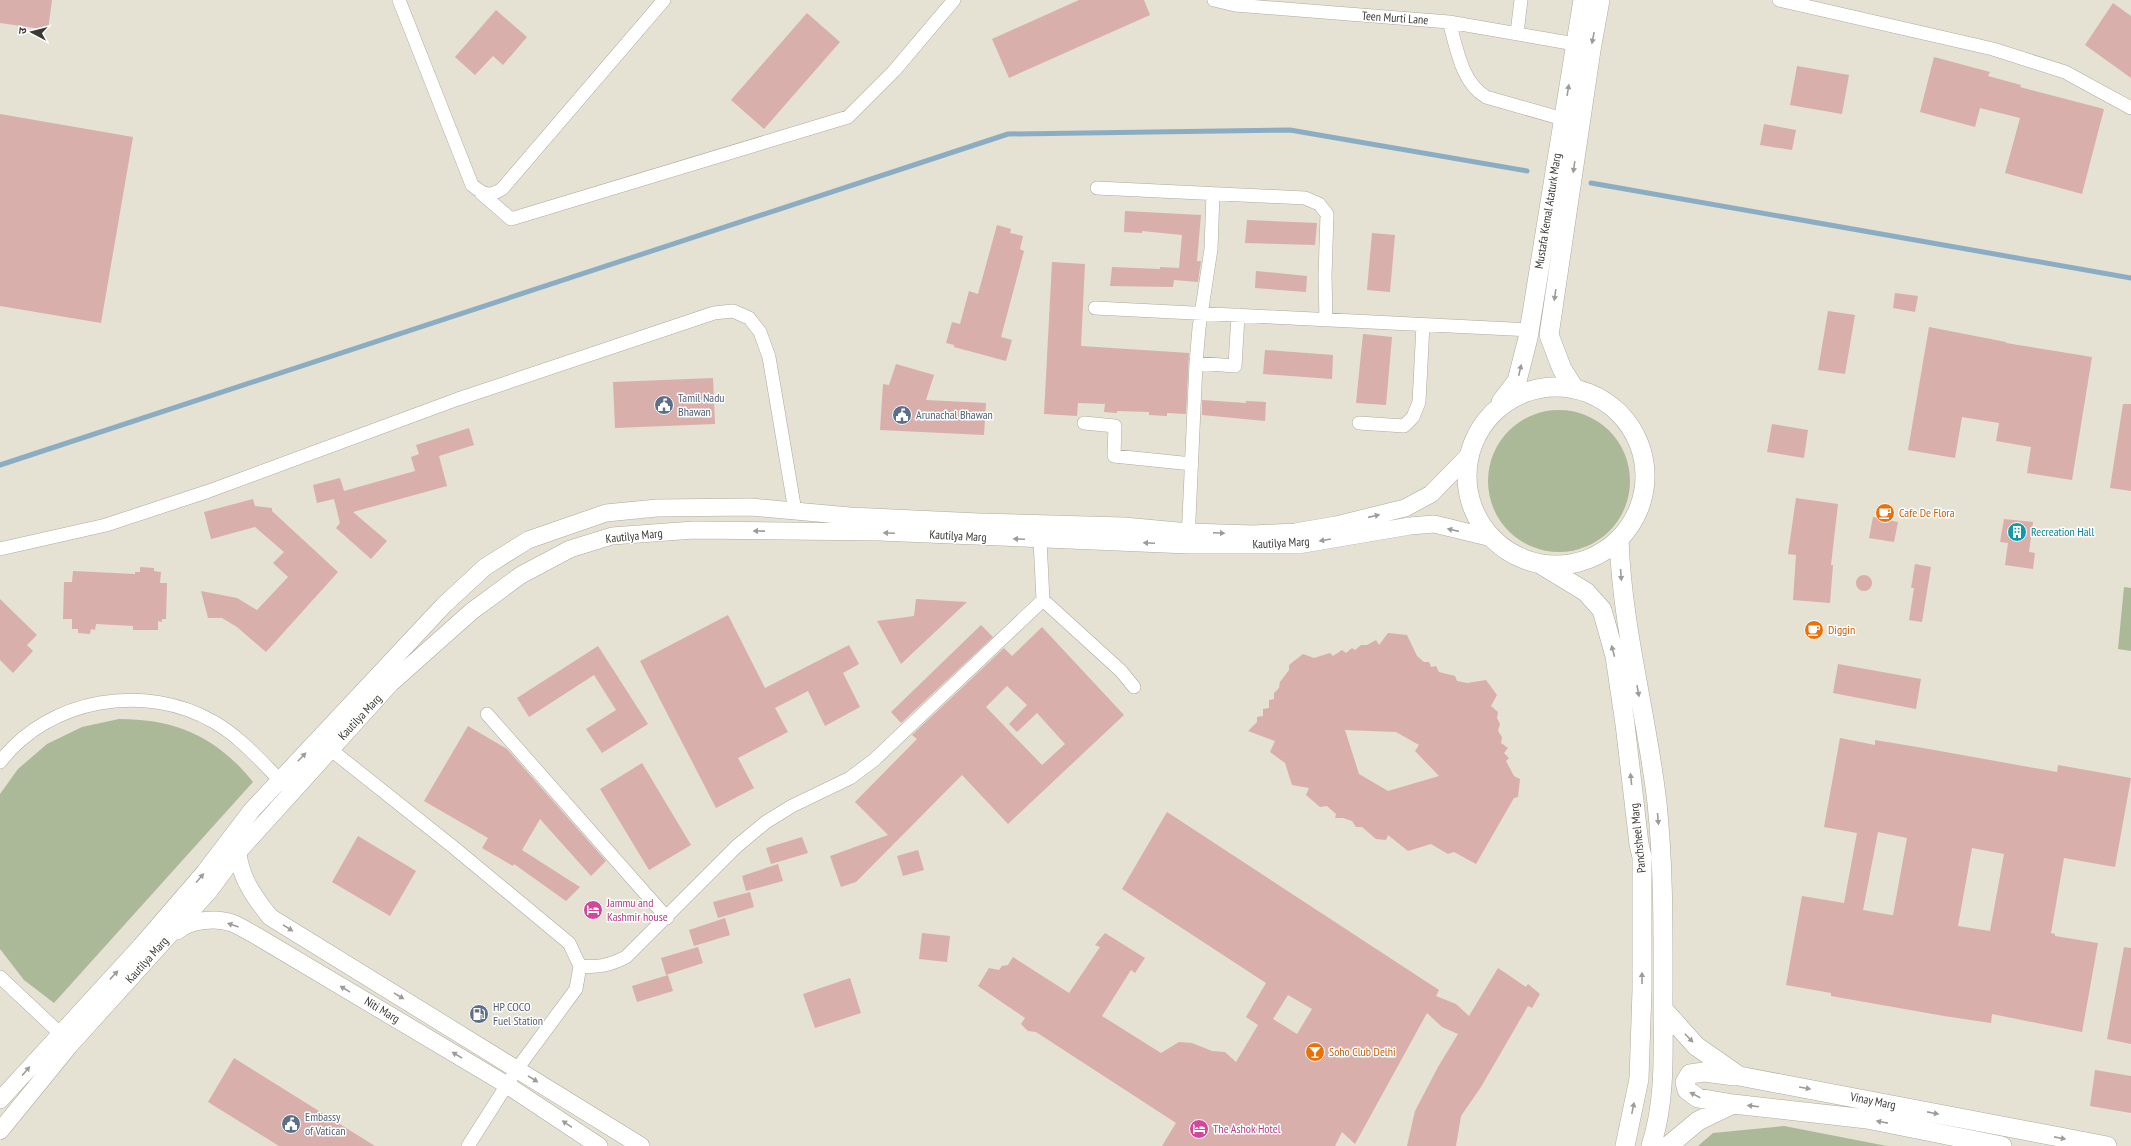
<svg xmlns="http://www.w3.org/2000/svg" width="2131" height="1146" viewBox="0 0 2131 1146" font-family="'PT Sans Narrow','Noto Sans Devanagari',sans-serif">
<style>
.green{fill:#acb999}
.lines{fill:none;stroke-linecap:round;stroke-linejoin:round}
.stream{stroke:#8badc3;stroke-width:5}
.building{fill:#d9afab;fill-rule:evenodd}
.minor-casing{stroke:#afaa9d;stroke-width:14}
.tertiary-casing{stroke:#afaa9d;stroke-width:18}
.secondary-casing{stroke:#afaa9d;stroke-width:20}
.minor{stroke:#fff;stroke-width:13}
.tertiary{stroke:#fff;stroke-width:17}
.secondary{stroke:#fff;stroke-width:19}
.oneway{fill:#9d9c99}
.labels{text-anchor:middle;stroke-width:3;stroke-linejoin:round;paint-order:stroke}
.street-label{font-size:12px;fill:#3b3933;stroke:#fff}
.service-label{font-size:12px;fill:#4e5e75;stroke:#fff;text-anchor:start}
.food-label{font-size:12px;fill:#c56008;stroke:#fff;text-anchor:start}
.culture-label{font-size:12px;fill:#0d838f;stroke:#fff;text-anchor:start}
.hotel-label{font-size:12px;fill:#b23c85;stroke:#fff;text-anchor:start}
</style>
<rect width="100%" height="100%" fill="#e5e1d3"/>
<path class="green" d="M1488 481a71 71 0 1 1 142 0a71 71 0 1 1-142 0Z
M 2124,587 L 2131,588 L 2131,651 L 2118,649 Z
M 119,719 C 176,719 217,737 253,782 L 54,1003 L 24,980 L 0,949 L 0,794 L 18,769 L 47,744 L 82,727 Z
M 1784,1126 L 1887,1146 L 1698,1146 L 1713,1133 Z"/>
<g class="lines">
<path class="stream" d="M 1591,183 L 2131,278
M 0,465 L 1008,134 L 1290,130 L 1527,171"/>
</g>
<path class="building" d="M 0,0 L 52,0 L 48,30 L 0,23 Z
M 1079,0 L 1144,0 L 1150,15 L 1009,78 L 992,39 Z
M 2113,3 L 2131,16 L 2131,78 L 2085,45 Z
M 496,10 L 527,37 L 503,65 L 493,56 L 475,75 L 455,57 Z
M 807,13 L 840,42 L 764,129 L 731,100 Z
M 1934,57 L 1990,72 L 1988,76 L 2021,85 L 2020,87 L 2104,109 L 2082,194 L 2005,173 L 2020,118 L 1980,108 L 1975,127 L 1920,112 Z
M 1797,66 L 1849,75 L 1842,114 L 1790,105 Z
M 0,114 L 133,137 L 101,323 L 0,306 Z
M 1764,124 L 1796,130 L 1792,150 L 1760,145 Z
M 1125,211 L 1201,215 L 1197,261 L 1201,261 L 1198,282 L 1174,280 L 1173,287 L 1110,286 L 1112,267 L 1160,269 L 1160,267 L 1179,268 L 1182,235 L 1142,231 L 1142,233 L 1124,232 Z
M 1247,220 L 1317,223 L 1315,245 L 1245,243 Z
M 997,225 L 1011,229 L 1010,233 L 1023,236 L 1020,249 L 1024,251 L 1001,337 L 1012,340 L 1006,361 L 954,347 L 954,345 L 946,343 L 952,322 L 960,324 L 969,291 L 978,294 Z
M 1372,233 L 1395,235 L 1390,292 L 1367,290 Z
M 1052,262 L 1085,264 L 1081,346 L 1189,353 L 1186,414 L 1167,413 L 1167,416 L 1149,415 L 1149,412 L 1117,411 L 1117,413 L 1104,412 L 1105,404 L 1078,403 L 1077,416 L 1044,414 Z
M 1256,271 L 1307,276 L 1306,292 L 1255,288 Z
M 1895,293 L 1918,296 L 1915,312 L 1893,308 Z
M 1828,311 L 1855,315 L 1845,374 L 1818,370 Z
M 1929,327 L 2006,342 L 2006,343 L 2092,357 L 2072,480 L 2027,473 L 2031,447 L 1996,441 L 1999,423 L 1962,417 L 1955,458 L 1908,450 Z
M 1363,334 L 1392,337 L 1386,405 L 1356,403 Z
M 1265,350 L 1333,355 L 1332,379 L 1263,374 Z
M 896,364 L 934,375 L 926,400 L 986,403 L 984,435 L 880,430 L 883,384 L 889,385 Z
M 713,378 L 715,424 L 615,428 L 613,382 Z
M 1202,400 L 1246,403 L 1246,401 L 1266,402 L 1265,421 L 1202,415 Z
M 2123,404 L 2131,404 L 2131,491 L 2110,488 Z
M 1772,424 L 1808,430 L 1804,458 L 1767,452 Z
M 469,428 L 474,445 L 439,456 L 447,486 L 353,512 L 387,541 L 371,559 L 336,528 L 340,523 L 334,499 L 317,503 L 313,485 L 340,478 L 344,491 L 415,471 L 411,457 L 419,454 L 416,445 Z
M 1796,498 L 1838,504 L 1831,565 L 1833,565 L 1830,603 L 1793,600 L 1796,555 L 1788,554 Z
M 253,499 L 255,506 L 272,508 L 272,511 L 338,572 L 266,652 L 237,627 L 222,618 L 208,618 L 201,591 L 237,598 L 257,610 L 288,577 L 273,563 L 284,552 L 255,527 L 211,539 L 204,512 Z
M 1873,517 L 1898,522 L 1894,542 L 1869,538 Z
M 2004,519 L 2033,522 L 2029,552 L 2035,553 L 2033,569 L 2005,565 L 2008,543 L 2000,542 Z
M 1915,564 L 1931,567 L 1922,622 L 1909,620 L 1914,588 L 1911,588 Z
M 140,567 L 154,568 L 154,571 L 161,572 L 160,583 L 167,583 L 166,619 L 162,619 L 162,622 L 158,621 L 158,630 L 133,630 L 133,626 L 96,624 L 95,630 L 91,629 L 90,634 L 78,633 L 78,629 L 72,629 L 72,619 L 63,619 L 64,582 L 72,582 L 73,571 L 135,574 L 135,572 L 140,572 Z
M1856 583a8 8 0 1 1 16 0a8 8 0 1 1-16 0Z
M 0,599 L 37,635 L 27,645 L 33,651 L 13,673 L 0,660 Z
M 916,599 L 967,602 L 901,664 L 877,621 L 914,616 Z
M 728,615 L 765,688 L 849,645 L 859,664 L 843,673 L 860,707 L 825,726 L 808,691 L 775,708 L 788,732 L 738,758 L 754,788 L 716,808 L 640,661 Z
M 981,625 L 993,637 L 901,723 L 891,712 Z
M 1042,627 L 1124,715 L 1008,824 L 962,775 L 856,882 L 841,887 L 830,856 L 888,835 L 855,802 L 917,739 L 912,735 L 1004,648 L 1012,656 ZM 1007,686 L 1027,705 L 1009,724 L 1017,732 L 1037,713 L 1065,744 L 1042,765 L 986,707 Z
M 1388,633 L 1407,635 L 1417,656 L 1424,662 L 1429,662 L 1431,667 L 1436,666 L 1439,672 L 1455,676 L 1457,681 L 1467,683 L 1486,680 L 1497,695 L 1491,706 L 1498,712 L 1497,718 L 1500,724 L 1498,731 L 1502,737 L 1501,743 L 1508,748 L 1504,753 L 1509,758 L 1506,761 L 1514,776 L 1520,779 L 1518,797 L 1514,798 L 1476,864 L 1454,852 L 1448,854 L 1431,844 L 1408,851 L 1388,835 L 1386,840 L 1376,839 L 1362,827 L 1356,827 L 1352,821 L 1343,818 L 1335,818 L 1336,814 L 1327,806 L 1320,807 L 1306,795 L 1309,788 L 1292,785 L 1285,763 L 1270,752 L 1275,741 L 1248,731 L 1257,722 L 1257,717 L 1263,716 L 1263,709 L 1269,708 L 1269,700 L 1274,699 L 1274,693 L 1279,688 L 1280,682 L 1289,670 L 1289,665 L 1303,654 L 1314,658 L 1330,653 L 1333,656 L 1342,650 L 1346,653 L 1352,648 L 1355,650 L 1361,645 L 1367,645 L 1376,640 L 1379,645 ZM 1345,730 L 1396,732 L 1419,745 L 1415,751 L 1439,776 L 1388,791 L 1359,774 Z
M 598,646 L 648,724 L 602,753 L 586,729 L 616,710 L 594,675 L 529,717 L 517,698 Z
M 1838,664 L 1921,679 L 1916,709 L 1833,693 Z
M 468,726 L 507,749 L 606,861 L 591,876 L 540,819 L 522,850 L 580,887 L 566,901 L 514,864 L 513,866 L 482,848 L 488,838 L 424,801 Z
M 1840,738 L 1875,745 L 1875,740 L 1923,748 L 2057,772 L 2058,765 L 2131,778 L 2115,867 L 2064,858 L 2051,933 L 2055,934 L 2055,936 L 2098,943 L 2082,1032 L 1992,1014 L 1991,1023 L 1944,1016 L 1831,996 L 1831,993 L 1786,985 L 1802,896 L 1844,903 L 1857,833 L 1824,827 ZM 1878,832 L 1907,838 L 1893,915 L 1891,915 L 1863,910 ZM 1972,848 L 2004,854 L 1990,931 L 1958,926 Z
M 642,763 L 691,845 L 649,870 L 600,789 Z
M 1167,812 L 1439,990 L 1436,996 L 1456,1004 L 1469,1016 L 1498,968 L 1526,987 L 1528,984 L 1540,994 L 1532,1008 L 1528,1006 L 1481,1087 L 1461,1116 L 1456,1146 L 1407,1146 L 1415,1111 L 1438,1067 L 1458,1034 L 1442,1027 L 1427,1013 L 1355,1144 L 1342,1132 L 1335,1146 L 1162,1146 L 1176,1123 L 1036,1032 L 1028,1031 L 1021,1024 L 1025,1018 L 978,986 L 989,968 L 999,970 L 1002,966 L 1008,965 L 1013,957 L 1069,993 L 1100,947 L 1095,945 L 1105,933 L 1145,958 L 1135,973 L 1131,970 L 1102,1016 L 1161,1053 L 1179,1042 L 1192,1043 L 1212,1051 L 1225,1052 L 1236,1062 L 1258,1025 L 1246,1017 L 1266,983 L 1122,889 ZM 1288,995 L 1312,1009 L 1297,1034 L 1273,1019 Z
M 358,836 L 416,871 L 390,916 L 332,882 Z
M 802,837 L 808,853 L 771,864 L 766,848 Z
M 918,850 L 924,870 L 903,876 L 897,856 Z
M 778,864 L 783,881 L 746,891 L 742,876 Z
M 750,892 L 754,907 L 718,918 L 713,902 Z
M 725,918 L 730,935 L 694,946 L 689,930 Z
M 922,933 L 950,936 L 947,962 L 919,959 Z
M 698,947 L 703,963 L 666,975 L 661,958 Z
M 2124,947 L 2131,948 L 2131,1044 L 2107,1039 Z
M 668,975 L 673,991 L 637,1002 L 632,986 Z
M 850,978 L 861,1013 L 815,1028 L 803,994 Z
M 234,1058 L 375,1146 L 279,1146 L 208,1102 Z
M 2095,1070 L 2131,1076 L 2131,1113 L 2090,1106 Z"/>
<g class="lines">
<defs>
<path id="minor" d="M 399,0 L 472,185 C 484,195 489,197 502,189 L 664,0
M 1214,0 L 1235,5 L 1449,22 L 1575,44
M 1779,0 L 1993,49 L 2065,72 L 2131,108
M 1449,22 C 1457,48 1461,82 1486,97 L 1563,119
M 1517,33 L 1521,0
M 1097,188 L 1305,198 L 1319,204 L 1327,214 L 1325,276 L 1326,319
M 481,193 L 511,219 L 848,117 L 894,71 L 954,0
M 1095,308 L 1529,330
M 1196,363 L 1235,366 L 1238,315
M 1084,423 L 1115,426 L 1114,456 L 1192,464
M 1359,423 L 1404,426 L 1413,417 L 1419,402 L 1423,325
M 1188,541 L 1196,363 L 1199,328 L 1211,249 L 1213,194
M 0,549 L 106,525 L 209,491 L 458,399 L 714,313 L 733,311 L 749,318 L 760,332 L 769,357 L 795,511
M 1043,600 L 1121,671 L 1134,687
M 487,714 L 667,918
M 330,749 L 452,846 L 569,943 L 580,966 L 576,989 L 517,1069 L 468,1146
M 0,762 C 49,698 145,682 214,722 C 242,738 263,764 286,786
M 580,966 C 598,968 610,965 626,957 L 737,846 L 766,822 L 792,806 L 850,778 L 874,760 L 1043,600 L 1040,540
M 0,977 L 67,1040"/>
<path id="tertiary" d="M 238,852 C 240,878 255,898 270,917 L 641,1146
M 177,931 C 190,920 216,917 232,923 C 240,926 247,931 255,935 L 507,1085 L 599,1146
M 0,1100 L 141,946 L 204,873 L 252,810 L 444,605 L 485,567 L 528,540 L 606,513 L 657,508 L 751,507 L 850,516 L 979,522 L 1124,526 L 1189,532 L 1253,534 L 1295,532 L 1336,525 L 1405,508 L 1431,494 L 1469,455
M 0,1131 L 70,1045 L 210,890 L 238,852 L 390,684 L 472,611 L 521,575 L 570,549 L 612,536 L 694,530 L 879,532 L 1188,545 L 1298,545 L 1410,526 L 1434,524 L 1492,538"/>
<path id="secondary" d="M1467 476a89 89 0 1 1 178 0a89 89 0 1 1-178 0Z
M 1574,388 L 1562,369 L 1549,335 L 1591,50 L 1600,0
M 1501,402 L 1517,381 L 1528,338 L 1583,0
M 1619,539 C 1622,629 1647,715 1657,803 C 1664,870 1663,936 1663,1003 C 1663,1050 1666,1100 1651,1146
M 1540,564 L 1586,592 L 1602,610 L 1615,656 L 1625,724 L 1639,844 L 1642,857 L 1642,990 L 1639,1079 L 1625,1146
M 1663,1009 L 1696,1046 L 1739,1076 L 2107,1146
M 1735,1076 L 1704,1072 L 1690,1074 L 1685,1082 L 1687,1090 L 1698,1098 L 1733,1104 L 1867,1119 L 2002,1146
M 1668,1146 L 1698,1121 L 1733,1104"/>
</defs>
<use href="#minor" class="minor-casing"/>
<use href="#tertiary" class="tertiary-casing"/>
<use href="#secondary" class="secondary-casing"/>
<use href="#minor" class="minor"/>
<use href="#tertiary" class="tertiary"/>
<use href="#secondary" class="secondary"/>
</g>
<defs><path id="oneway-solid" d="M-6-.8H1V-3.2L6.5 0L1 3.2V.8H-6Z"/></defs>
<g class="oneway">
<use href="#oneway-solid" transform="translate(1593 38) rotate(101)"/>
<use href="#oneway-solid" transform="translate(1568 90) rotate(-81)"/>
<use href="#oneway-solid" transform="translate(1574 167) rotate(98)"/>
<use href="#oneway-solid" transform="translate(1555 295) rotate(98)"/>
<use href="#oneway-solid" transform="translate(1520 370) rotate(-77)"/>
<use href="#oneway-solid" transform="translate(1374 516) rotate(-13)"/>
<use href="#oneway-solid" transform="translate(1453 530) rotate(-167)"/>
<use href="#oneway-solid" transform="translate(759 531) rotate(-179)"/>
<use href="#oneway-solid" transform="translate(889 533) rotate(-177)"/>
<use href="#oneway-solid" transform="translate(1219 533) rotate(2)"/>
<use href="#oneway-solid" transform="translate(1019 539) rotate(-178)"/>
<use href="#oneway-solid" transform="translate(1325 540) rotate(170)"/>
<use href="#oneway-solid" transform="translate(1149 543) rotate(-178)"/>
<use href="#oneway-solid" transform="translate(1621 575) rotate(86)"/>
<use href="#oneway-solid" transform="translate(1613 651) rotate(-105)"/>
<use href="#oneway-solid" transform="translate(1638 691) rotate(80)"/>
<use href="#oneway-solid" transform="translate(302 757) rotate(-46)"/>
<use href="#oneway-solid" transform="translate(1631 779) rotate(-96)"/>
<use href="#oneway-solid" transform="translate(1658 819) rotate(85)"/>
<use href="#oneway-solid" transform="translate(200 878) rotate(-49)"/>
<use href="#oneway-solid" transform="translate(233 925) rotate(-161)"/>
<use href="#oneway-solid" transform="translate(288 928) rotate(32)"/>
<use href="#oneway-solid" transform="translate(114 975) rotate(-47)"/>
<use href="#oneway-solid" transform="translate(1642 978) rotate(-90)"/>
<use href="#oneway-solid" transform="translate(345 989) rotate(-149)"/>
<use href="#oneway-solid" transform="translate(399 996) rotate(31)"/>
<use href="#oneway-solid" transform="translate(1689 1038) rotate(46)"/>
<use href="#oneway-solid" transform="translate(457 1055) rotate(-149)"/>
<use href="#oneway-solid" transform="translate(26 1071) rotate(-49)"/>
<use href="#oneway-solid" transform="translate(533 1079) rotate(32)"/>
<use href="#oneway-solid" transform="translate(1805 1088) rotate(10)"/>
<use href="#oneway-solid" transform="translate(1695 1095) rotate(-152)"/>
<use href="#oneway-solid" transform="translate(1753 1106) rotate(-173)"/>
<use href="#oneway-solid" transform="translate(1633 1108) rotate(-78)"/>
<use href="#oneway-solid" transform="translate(1933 1113) rotate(11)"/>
<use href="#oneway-solid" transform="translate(1882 1122) rotate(-169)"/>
<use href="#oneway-solid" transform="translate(567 1124) rotate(-146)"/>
<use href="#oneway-solid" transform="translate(2060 1138) rotate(11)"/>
</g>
<defs>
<symbol id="civic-disc" viewBox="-11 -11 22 22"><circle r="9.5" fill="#5c6f8a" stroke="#fff"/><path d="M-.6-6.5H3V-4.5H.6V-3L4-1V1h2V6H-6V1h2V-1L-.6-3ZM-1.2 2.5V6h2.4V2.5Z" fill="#fff"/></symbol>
<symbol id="cafe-disc" viewBox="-11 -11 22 22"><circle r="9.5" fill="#e8710a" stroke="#fff"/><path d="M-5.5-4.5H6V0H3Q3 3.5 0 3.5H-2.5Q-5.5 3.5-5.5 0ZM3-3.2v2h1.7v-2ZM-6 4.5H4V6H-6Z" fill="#fff"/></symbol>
<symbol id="building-disc" viewBox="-11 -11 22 22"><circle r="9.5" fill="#0f9aa8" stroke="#fff"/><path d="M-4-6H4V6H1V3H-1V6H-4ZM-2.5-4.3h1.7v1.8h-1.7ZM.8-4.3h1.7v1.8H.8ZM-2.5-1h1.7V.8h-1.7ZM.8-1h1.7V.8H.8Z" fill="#fff"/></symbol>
<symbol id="hotel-disc" viewBox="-11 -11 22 22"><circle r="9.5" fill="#d1479c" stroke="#fff"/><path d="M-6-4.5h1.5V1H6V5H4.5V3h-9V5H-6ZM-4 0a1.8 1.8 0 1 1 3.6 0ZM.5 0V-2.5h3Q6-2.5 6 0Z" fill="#fff"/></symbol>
<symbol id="fuel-disc" viewBox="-11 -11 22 22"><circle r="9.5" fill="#5c6f8a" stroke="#fff"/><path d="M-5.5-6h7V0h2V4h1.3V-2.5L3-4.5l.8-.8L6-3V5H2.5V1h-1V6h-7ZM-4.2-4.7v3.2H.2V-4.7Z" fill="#fff"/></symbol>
<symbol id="bar-disc" viewBox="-11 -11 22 22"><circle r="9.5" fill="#e8710a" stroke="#fff"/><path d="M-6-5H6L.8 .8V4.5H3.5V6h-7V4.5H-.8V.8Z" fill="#fff"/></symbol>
</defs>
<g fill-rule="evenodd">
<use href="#civic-disc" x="653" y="394" width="22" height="22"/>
<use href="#civic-disc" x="891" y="404" width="22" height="22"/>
<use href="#cafe-disc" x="1874" y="502" width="22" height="22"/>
<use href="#building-disc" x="2006" y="521" width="22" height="22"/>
<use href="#cafe-disc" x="1803" y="619" width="22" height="22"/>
<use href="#hotel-disc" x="582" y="899" width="22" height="22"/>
<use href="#fuel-disc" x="468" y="1003" width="22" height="22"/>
<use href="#bar-disc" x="1304" y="1041" width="22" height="22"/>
<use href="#civic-disc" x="280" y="1113" width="22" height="22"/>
<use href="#hotel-disc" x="1188" y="1118" width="22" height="22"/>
</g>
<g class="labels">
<g class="street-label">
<text transform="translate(1395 18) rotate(4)" y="4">Teen Murti Lane</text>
<text transform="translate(1548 211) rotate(-81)" y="4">Mustafa Kemal Ataturk Marg</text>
<text transform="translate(634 536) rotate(-6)" y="4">Kautilya Marg</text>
<text transform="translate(958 536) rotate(3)" y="4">Kautilya Marg</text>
<text transform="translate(1281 543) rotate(-3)" y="4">Kautilya Marg</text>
<text transform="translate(360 717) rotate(-47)" y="4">Kautilya Marg</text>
<text transform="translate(1638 838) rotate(-96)" y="4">Panchsheel Marg</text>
<text transform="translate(147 960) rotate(-48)" y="4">Kautilya Marg</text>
<text transform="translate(382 1010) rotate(31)" y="4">Niti Marg</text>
<text transform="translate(1873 1101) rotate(11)" y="4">Vinay Marg</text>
</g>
<g class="service-label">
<text x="678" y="402">Tamil Nadu<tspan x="678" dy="14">Bhawan</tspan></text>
<text x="916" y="419">Arunachal Bhawan</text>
<text x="493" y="1011">HP COCO<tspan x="493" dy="14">Fuel Station</tspan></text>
<text x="305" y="1121">Embassy<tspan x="305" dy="14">of Vatican</tspan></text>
</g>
<g class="food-label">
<text x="1899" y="517">Cafe De Flora</text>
<text x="1828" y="634">Diggin</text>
<text x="1329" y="1056">Soho Club Delhi</text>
</g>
<g class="culture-label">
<text x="2031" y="536">Recreation Hall</text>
</g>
<g class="hotel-label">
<text x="607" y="907">Jammu and<tspan x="607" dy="14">Kashmir house</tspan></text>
<text x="1213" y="1133">The Ashok Hotel</text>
</g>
</g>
<g transform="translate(32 32) rotate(277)" stroke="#ffffff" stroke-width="3" paint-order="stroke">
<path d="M0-3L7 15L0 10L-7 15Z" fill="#3b3933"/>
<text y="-6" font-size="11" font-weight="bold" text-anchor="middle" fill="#3b3933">उ</text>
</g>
</svg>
